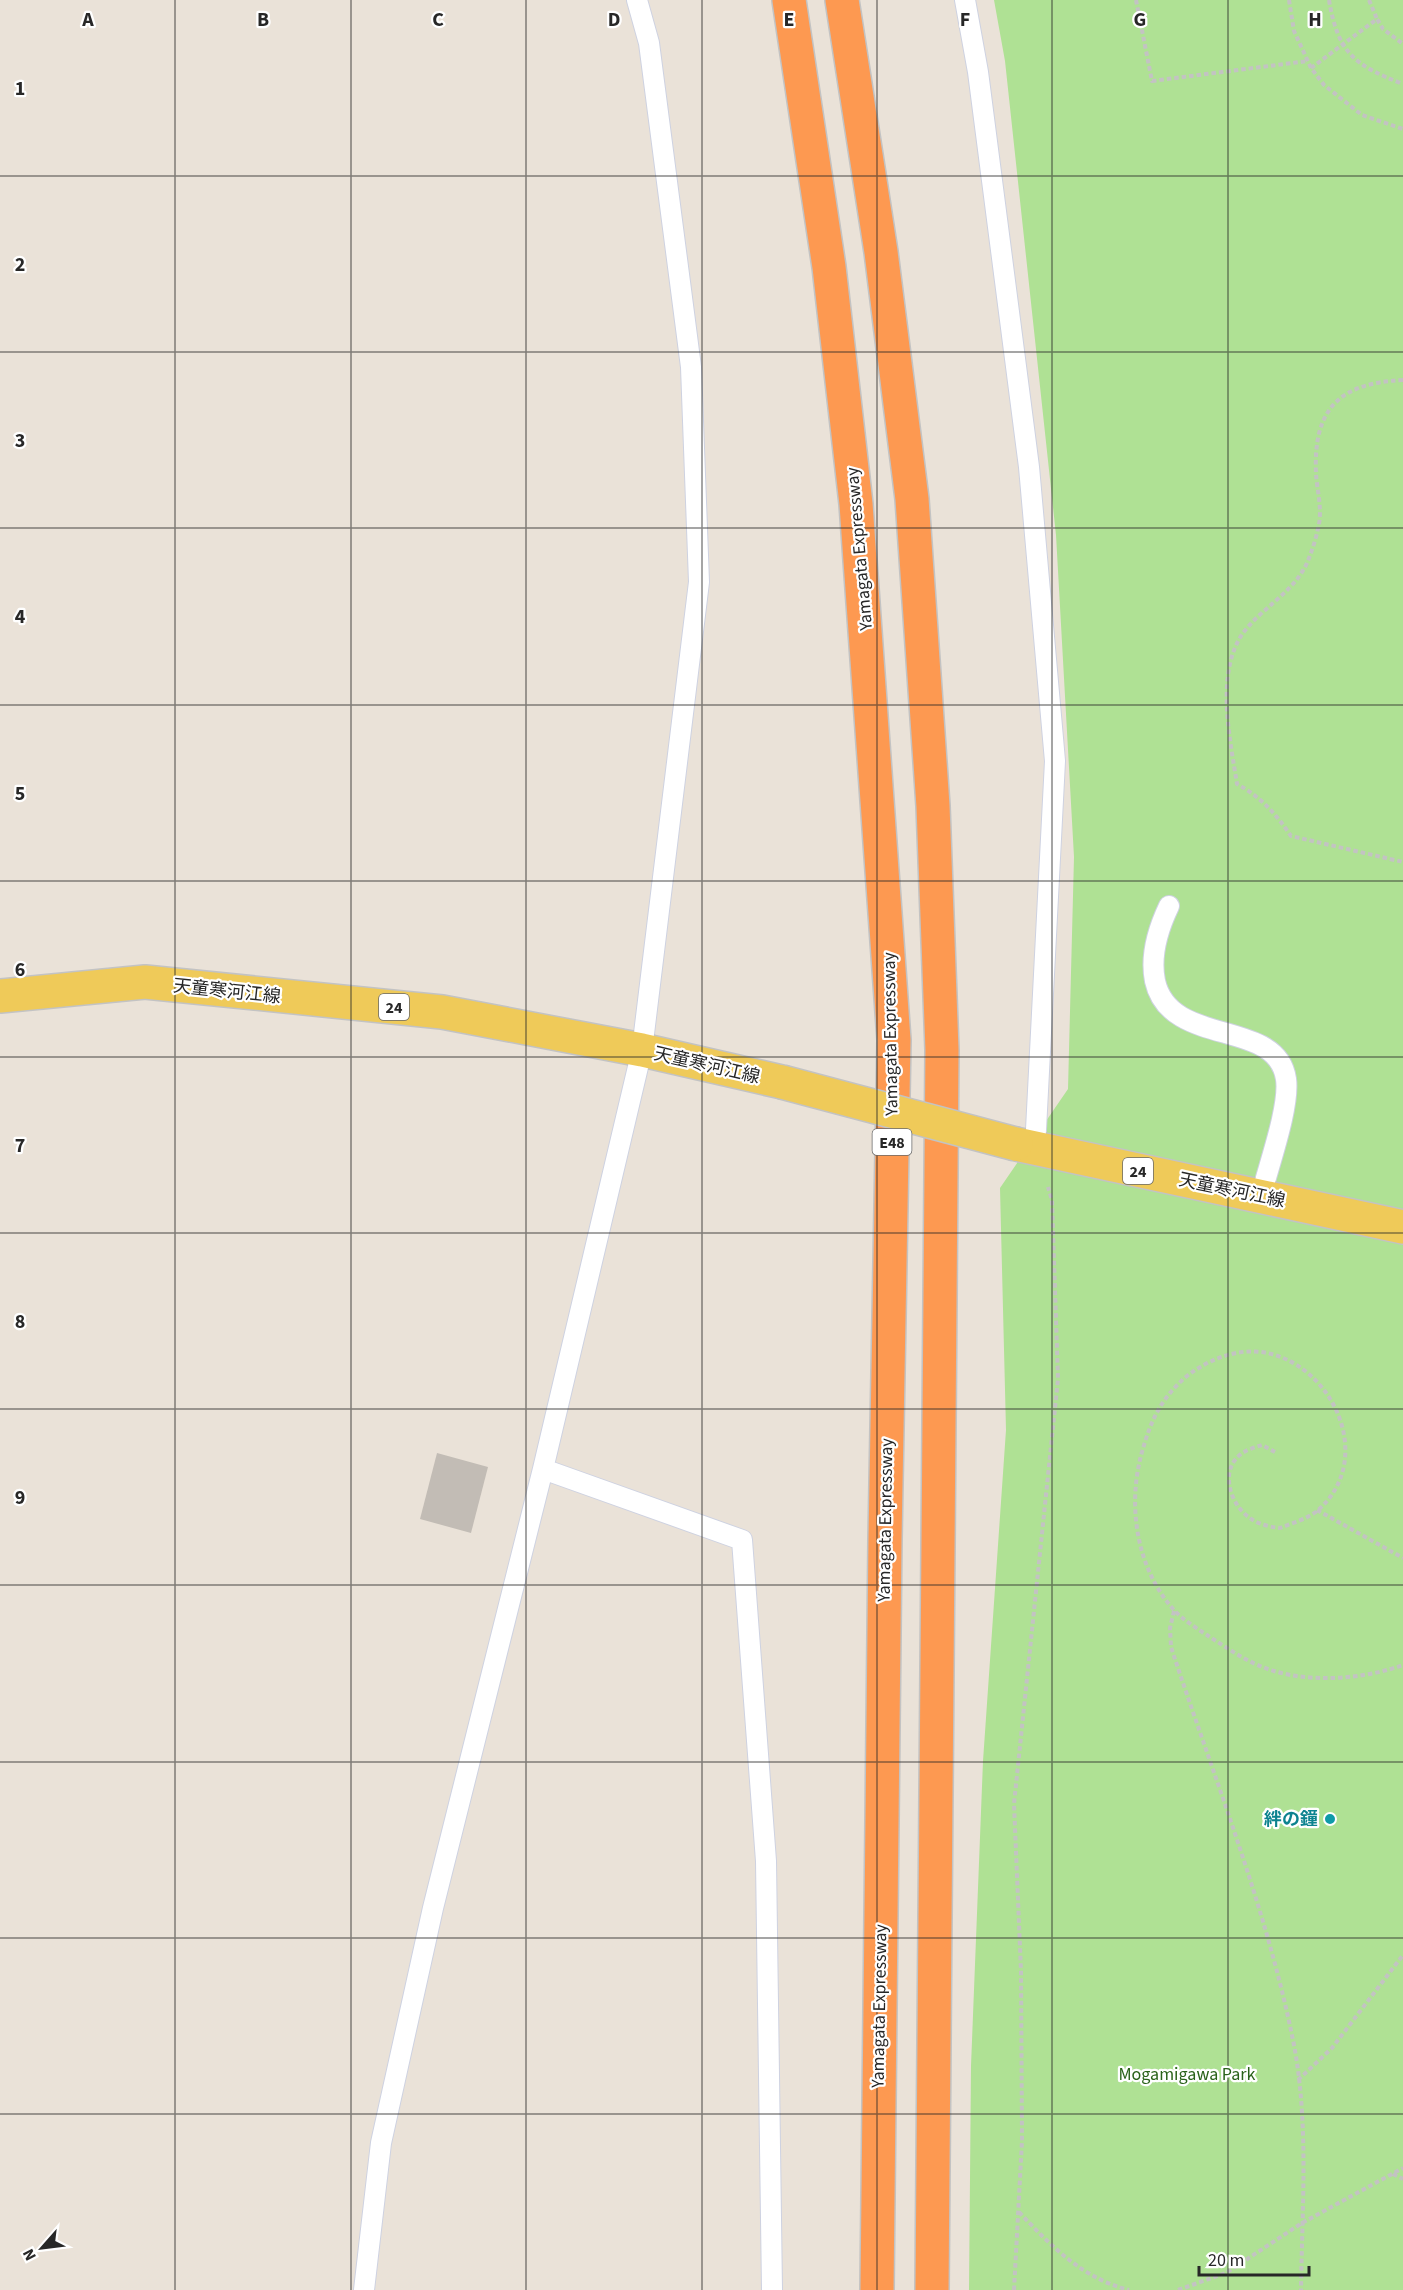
<svg xmlns="http://www.w3.org/2000/svg" width="1403" height="2290" viewBox="0 0 1403 2290" font-family="'Source Sans 3','Noto Sans JP',sans-serif">
<style>
.green{fill:#afe194}
.building{fill:#c2bcb5}
.lines{fill:none;stroke-linecap:round;stroke-linejoin:round}
.service-casing{stroke:#ced2e1;stroke-width:22}
.primary-casing{stroke:#c3c3c3;stroke-width:36}
.motorway-casing{stroke:#c3c3c3;stroke-width:36}
.path{stroke:#c3c3c3;stroke-width:4;stroke-dasharray:4.5 3;stroke-linecap:butt}
.service{stroke:#fff;stroke-width:20}
.primary{stroke:#efca59;stroke-width:33}
.motorway{stroke:#fd9951;stroke-width:33}
.primary-bridge-casing{stroke:#c3c3c3;stroke-width:36;stroke-linecap:butt}
.primary-bridge{stroke:#efca59;stroke-width:33}
.grid{fill:none;stroke:#272727;stroke-width:1.5;stroke-opacity:0.55}
.culture-dot{fill:#0f9aa8;stroke:#fff;stroke-width:2}
.labels{text-anchor:middle;stroke-width:4.5;stroke-linejoin:round;paint-order:stroke}
.shield{fill:#fff;stroke:#686868;stroke-width:1.5}
.shield-label{font-size:16px;font-weight:bold;fill:#272727}
.street-label{font-size:18px;fill:#272727;stroke:#fff}
.culture-label{font-size:18px;font-weight:bold;fill:#0d838f;stroke:#fff;text-anchor:end}
.park-label{font-size:18px;fill:#296219;stroke:#fff}
.grid-label{font-size:20px;text-anchor:middle;font-weight:bold;fill:#272727;stroke:#fff;stroke-width:4.5;stroke-linejoin:round;paint-order:stroke}
</style>
<rect width="100%" height="100%" fill="#eae2d8"/>
<path class="green" d="M 994,0 L 1403,0 L 1403,2290 L 969,2290 L 971,2066 L 983,1761 L 1006,1430 L 1000,1188 L 1068,1089 L 1074,857 L 1056,535 L 1005,61 Z"/>
<path class="building" d="M 437,1453 L 488,1467 L 471,1533 L 420,1519 Z"/>
<g class="lines">
<defs>
<path id="service" d="M 965,0 L 978,72 L 1029,467 L 1055,761 L 1035,1149
M 1169,906 C 1158,929 1150,956 1155,981 C 1170,1049 1277,1017 1286,1079 C 1290,1107 1268,1167 1261,1196
M 543,1469 L 742,1540 L 766,1861 L 772,2290
M 364,2290 L 381,2143 L 433,1908 L 543,1469 L 642,1050 L 699,582 L 691,367 L 649,43 L 637,0"/>
<path id="primary" d="M 0,996 L 145,982 L 442,1012 L 642,1050 L 782,1082
M 1016,1144 L 1403,1227"/>
<path id="motorway" d="M 789,0 L 829,267 L 856,504 L 894,1040 L 885,1539 L 877,2290
M 842,0 L 881,252 L 912,499 L 933,806 L 942,1050 L 932,2290"/>
</defs>
<use href="#service" class="service-casing"/>
<use href="#primary" class="primary-casing"/>
<use href="#motorway" class="motorway-casing"/>
<path class="path" d="M 1136,0 L 1152,81 L 1308,61
M 1289,0 L 1294,31 L 1311,68 L 1324,85 L 1362,115 L 1403,129
M 1329,0 C 1338,53 1354,65 1403,84
M 1369,0 L 1377,19
M 1311,68 L 1377,19 L 1383,29 L 1403,44
M 1403,380 C 1339,383 1313,409 1316,474 C 1317,489 1322,508 1319,524 C 1317,535 1313,548 1309,558 C 1297,591 1263,606 1243,633 C 1215,673 1230,739 1237,784 C 1261,797 1276,814 1291,836 L 1403,862
M 1275,1452 L 1262,1445 C 1256,1447 1249,1449 1244,1452 C 1217,1468 1230,1507 1253,1520 C 1261,1525 1271,1527 1280,1528 C 1292,1523 1307,1519 1317,1511 C 1376,1461 1335,1367 1267,1353 C 1239,1347 1209,1359 1187,1376 C 1161,1398 1151,1420 1142,1452 C 1127,1505 1136,1568 1174,1610 C 1183,1620 1198,1629 1210,1637 C 1230,1650 1250,1664 1274,1671 C 1313,1683 1364,1679 1403,1665
M 1317,1510 L 1403,1558
M 1174,1611 L 1170,1628 L 1171,1647 C 1214,1778 1267,1909 1294,2045 C 1309,2125 1302,2209 1301,2290
M 1298,2080 L 1332,2048 L 1403,1955
M 1393,2174 L 1403,2179
M 1019,2212 C 1051,2246 1082,2278 1129,2290
M 1014,2290 L 1022,2141 L 1021,1971 L 1014,1804 L 1058,1379 L 1052,1200 L 1048,1187
M 1178,2290 L 1226,2273 L 1302,2223 L 1403,2168"/>
<use href="#service" class="service"/>
<use href="#primary" class="primary"/>
<use href="#motorway" class="motorway"/>
<defs>
<path id="primary-bridge" d="M 782,1082 L 1016,1144"/>
</defs>
<use href="#primary-bridge" class="primary-bridge-casing"/>
<use href="#primary-bridge" class="primary-bridge"/>
</g>
<path class="grid" d="M 175,0 L 175,2290M 351,0 L 351,2290M 526,0 L 526,2290M 702,0 L 702,2290M 877,0 L 877,2290M 1052,0 L 1052,2290M 1228,0 L 1228,2290M 0,176 L 1403,176M 0,352 L 1403,352M 0,528 L 1403,528M 0,705 L 1403,705M 0,881 L 1403,881M 0,1057 L 1403,1057M 0,1233 L 1403,1233M 0,1409 L 1403,1409M 0,1585 L 1403,1585M 0,1762 L 1403,1762M 0,1938 L 1403,1938M 0,2114 L 1403,2114"/>
<circle class="culture-dot" cx="1330" cy="1819" r="6"/>
<g class="labels">
<g class="shield">
<rect x="379" y="994" width="30" height="26" rx="4.5"/>
<rect x="872.5" y="1129" width="39" height="26" rx="4.5"/>
<rect x="1123" y="1158" width="30" height="26" rx="4.5"/>
</g>
<g class="shield-label">
<text x="394" y="1013">24</text>
<text x="892" y="1148">E48</text>
<text x="1138" y="1177">24</text>
</g>
<g class="street-label">
<text transform="translate(859 549) rotate(-95)" y="6">Yamagata Expressway</text>
<text transform="translate(227 991) rotate(6)" y="6">天童寒河江線</text>
<text transform="translate(890 1034) rotate(-91)" y="6">Yamagata Expressway</text>
<text transform="translate(707 1065) rotate(13)" y="6">天童寒河江線</text>
<text transform="translate(1232 1190) rotate(12)" y="6">天童寒河江線</text>
<text transform="translate(885 1520) rotate(-89)" y="6">Yamagata Expressway</text>
<text transform="translate(879 2006) rotate(-89)" y="6">Yamagata Expressway</text>
</g>
<g class="culture-label">
<text x="1318" y="1825">絆の鐘</text>
</g>
<g class="park-label">
<text x="1187" y="2080">Mogamigawa Park</text>
</g>
</g>
<g class="grid-label">
<text x="88" y="26">A</text>
<text x="263" y="26">B</text>
<text x="438" y="26">C</text>
<text x="614" y="26">D</text>
<text x="789" y="26">E</text>
<text x="965" y="26">F</text>
<text x="1140" y="26">G</text>
<text x="1315" y="26">H</text>
<text x="20" y="95">1</text>
<text x="20" y="271">2</text>
<text x="20" y="447">3</text>
<text x="20" y="623">4</text>
<text x="20" y="800">5</text>
<text x="20" y="976">6</text>
<text x="20" y="1152">7</text>
<text x="20" y="1328">8</text>
<text x="20" y="1504">9</text>
</g>
<g transform="translate(42 2248) rotate(242)" stroke="#ffffff" stroke-width="4.5" paint-order="stroke">
<path d="M0-4.5L10 22L0 15L-10 22Z" fill="#272727"/>
<text y="-9" font-size="16" font-weight="bold" text-anchor="middle" fill="#272727">N</text>
</g>
<path d="M1199 2266v9h110v-9" fill="none" stroke="#272727" stroke-width="3"/>
<text x="1208" y="2266" font-size="18" fill="#272727" stroke="#ffffff" stroke-width="4.5" paint-order="stroke">20 m</text>
</svg>
